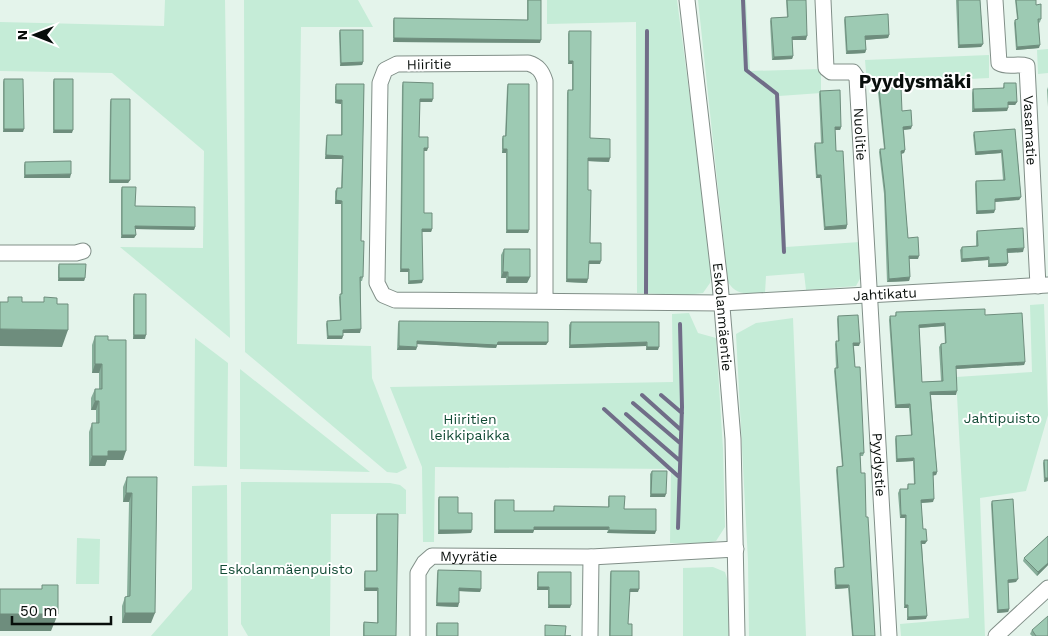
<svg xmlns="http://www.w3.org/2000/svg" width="1048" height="636" viewBox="0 0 1048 636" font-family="'Work Sans',sans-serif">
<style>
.green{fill:#c5ecd7}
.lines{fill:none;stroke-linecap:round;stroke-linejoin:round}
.stream{stroke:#706d88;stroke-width:4}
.minor-casing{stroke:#818f88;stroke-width:17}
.minor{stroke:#fff;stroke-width:15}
.wall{fill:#87ae9a;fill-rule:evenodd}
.shaded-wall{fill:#6e8d7d}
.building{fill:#9dcab3;stroke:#6e8d7d;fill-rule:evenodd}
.labels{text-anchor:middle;stroke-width:4;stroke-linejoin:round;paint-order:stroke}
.street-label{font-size:14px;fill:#080e0b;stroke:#fff}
.park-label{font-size:14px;fill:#124b35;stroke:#fff}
.district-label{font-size:19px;font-weight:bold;fill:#080e0b;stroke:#fff}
</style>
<rect width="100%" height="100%" fill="#e4f4eb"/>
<path class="green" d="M 165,0 L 225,0 L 230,338 L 120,247 L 203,248 L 204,151 L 112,73 L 0,71 L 0,22 L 164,26 Z
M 244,0 L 358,0 L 373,27 L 301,27 L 297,344 L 371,346 L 372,378 L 407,468 L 397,473 L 387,472 L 245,352 Z
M 547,0 L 677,0 L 712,266 L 710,283 L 703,293 L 687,295 L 637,293 L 636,22 L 547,24 Z
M 698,0 L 746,0 L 750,71 L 821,69 L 821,93 L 779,96 L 786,247 L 860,242 L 862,275 L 856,286 L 806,290 L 804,273 L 766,276 L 765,293 C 750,293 737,297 728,282 Z
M 1048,49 L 1048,73 L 1038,74 L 1037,50 Z
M 989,55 L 989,78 L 867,84 L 865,60 Z
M 1044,304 L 1048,415 L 1026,491 L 980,498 L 985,636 L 901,636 L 900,624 L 969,618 L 956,377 L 1032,372 L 1030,305 Z
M 689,313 L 698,333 L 716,338 L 723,449 L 725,527 L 716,541 L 703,544 L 670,543 L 671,469 L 435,467 L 434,542 L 423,542 L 422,467 L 390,387 L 673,382 L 672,314 Z
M 793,318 L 806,636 L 749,636 L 748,561 L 736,334 L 756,323 Z
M 195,338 L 228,363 L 227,467 L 194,466 Z
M 240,369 L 370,472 L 240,469 Z
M 241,482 L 390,483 L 400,485 L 406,490 L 406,514 L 331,514 L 330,636 L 248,636 L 241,624 Z
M 227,485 L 228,636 L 151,636 L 192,589 L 192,486 Z
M 77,538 L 100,539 L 99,584 L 76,584 Z
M 713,567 L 725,572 L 730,588 L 731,636 L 683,636 L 683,568 Z"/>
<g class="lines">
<path class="stream" d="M 743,0 L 746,70 L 777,94 L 784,252
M 646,294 L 647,31
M 642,395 L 681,430
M 661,395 L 682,413
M 633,403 L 680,443
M 604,409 L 678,476
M 626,414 L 679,460
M 678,528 L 682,407 L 680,324"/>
<defs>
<g id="minor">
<path id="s1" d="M 687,0 L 720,283 L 733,439 L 737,636"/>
<path id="s2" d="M 823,0 L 826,68 L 831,72 L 853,72 L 857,78 L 889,636"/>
<path id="s3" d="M 995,0 L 999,63 C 1007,68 1018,63 1027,66 L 1038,286"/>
<path d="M 0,253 L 76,253 L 83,251"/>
<path id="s4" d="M 545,301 L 545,81 C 542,71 538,66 528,63 L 397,64 L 385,70 L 380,83 L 377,283 L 383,295 L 395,300 L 721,303 L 1048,285"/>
<path id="s5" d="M 418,636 L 418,573 L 424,563 L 432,556 L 591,557 L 736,549"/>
<path d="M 590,636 L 591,557"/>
<path d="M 996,636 L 1048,588"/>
</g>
</defs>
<use href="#minor" class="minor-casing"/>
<use href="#minor" class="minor"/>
</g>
<path class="wall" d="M 527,0 L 541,0 L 540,43 L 393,42 L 393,21 L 394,18 L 527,20 Z
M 786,0 L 806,0 L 806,40 L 792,40 L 793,56 L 792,59 L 772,60 L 770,21 L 771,18 L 787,17 Z
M 956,0 L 980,0 L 983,44 L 981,47 L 958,48 Z
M 1015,0 L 1036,0 L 1036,5 L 1041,19 L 1040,22 L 1039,23 L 1039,48 L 1016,50 L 1014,23 L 1015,20 L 1017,19 Z
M 845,17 L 889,35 L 888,38 L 865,40 L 866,50 L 865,53 L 846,54 L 844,20 Z
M 340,30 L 363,62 L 362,65 L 340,66 L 339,33 Z
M 569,31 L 590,138 L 609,162 L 588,161 L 588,190 L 590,243 L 600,264 L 589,264 L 587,283 L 566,282 L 567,93 L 568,90 L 572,90 L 572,64 L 568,64 L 568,34 Z
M 4,79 L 23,132 L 3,132 L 3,82 Z
M 54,79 L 72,133 L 53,133 L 53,82 Z
M 403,82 L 432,102 L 420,102 L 419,137 L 427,151 L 424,151 L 424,213 L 432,229 L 431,232 L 422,232 L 422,283 L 408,284 L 408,272 L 400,272 L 402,86 Z
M 1004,83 L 1017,102 L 1015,105 L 1008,105 L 1007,111 L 972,112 L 972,93 L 973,89 L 1003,88 Z
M 336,84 L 364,84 L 361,241 L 363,277 L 362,281 L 361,281 L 360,333 L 343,333 L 342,339 L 327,339 L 326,324 L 327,321 L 340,320 L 339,297 L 341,294 L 341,204 L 335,204 L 335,191 L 337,188 L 341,188 L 342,159 L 325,159 L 326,138 L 327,135 L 341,135 L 341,104 L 335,103 L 335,87 Z
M 508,84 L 529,230 L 528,233 L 506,233 L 506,153 L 502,153 L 502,139 L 503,136 L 505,136 L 507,87 Z
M 1048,87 L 1048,107 L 1047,90 Z
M 879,88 L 902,111 L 911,129 L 904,130 L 905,150 L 904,153 L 901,154 L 908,238 L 918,259 L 909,259 L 910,277 L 909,281 L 887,282 L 884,194 L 879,152 L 880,149 L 884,149 L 878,92 Z
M 820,91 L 841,127 L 840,130 L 835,130 L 836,151 L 847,225 L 846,229 L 824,230 L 820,178 L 816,178 L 814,146 L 815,143 L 821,143 L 819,94 Z
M 111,99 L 130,180 L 128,183 L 109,183 L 110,102 Z
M 1015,129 L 1021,197 L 1019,200 L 995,202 L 994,213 L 976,214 L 975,184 L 976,181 L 1003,180 L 1001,153 L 975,155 L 973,135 L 974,132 Z
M 25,162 L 70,178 L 24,178 L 24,165 Z
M 122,187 L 135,206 L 195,227 L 194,230 L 135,229 L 136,235 L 134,238 L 121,238 L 121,190 Z
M 977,231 L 1023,252 L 1007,253 L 1008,263 L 1006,266 L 988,267 L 988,260 L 961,262 L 960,250 L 962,247 L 976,246 L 976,234 Z
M 504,249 L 530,277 L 527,283 L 506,283 L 506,278 L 501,278 L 501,255 Z
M 59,264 L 85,278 L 84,281 L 58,281 L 58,267 Z
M 134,294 L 145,339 L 133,339 L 133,297 Z
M 896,312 L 985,315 L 1025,362 L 1024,365 L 956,369 L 956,395 L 931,395 L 937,472 L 936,475 L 933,475 L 933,502 L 921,503 L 923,529 L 925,544 L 922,544 L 926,619 L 907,620 L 907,608 L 904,608 L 905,518 L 900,518 L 898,493 L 900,489 L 907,489 L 908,484 L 914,484 L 913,461 L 896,462 L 895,439 L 896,436 L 911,435 L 909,408 L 895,408 L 889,320 L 890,316 L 895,316 ZM 944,326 L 945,344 L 941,344 L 939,347 L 941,381 L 922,382 L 919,328 Z
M 838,316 L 859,346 L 854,346 L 855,367 L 864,453 L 863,456 L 860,456 L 861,473 L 866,517 L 875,636 L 852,636 L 848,588 L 835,589 L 834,571 L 835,568 L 843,567 L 836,470 L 837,467 L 842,466 L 834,371 L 835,368 L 836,368 L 835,344 L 836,341 L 838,341 L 837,319 Z
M 399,321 L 548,342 L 546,345 L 497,345 L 496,348 L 417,344 L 416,350 L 397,350 L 398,324 Z
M 571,322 L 659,322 L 658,350 L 646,350 L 646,346 L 569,348 L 569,325 Z
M 95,336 L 108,340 L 123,460 L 107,460 L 105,466 L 89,466 L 89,432 L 92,423 L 96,423 L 96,410 L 91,410 L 91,398 L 95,389 L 99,389 L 99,373 L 92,373 L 92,345 Z
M 1044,460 L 1048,460 L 1048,481 L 1044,482 L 1043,463 Z
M 652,471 L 665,497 L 650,497 L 650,474 Z
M 127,477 L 157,477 L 151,623 L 122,623 L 122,606 L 125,597 L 127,597 L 129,502 L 123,502 L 123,487 Z
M 609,496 L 655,534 L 607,533 L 608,530 L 534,530 L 533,533 L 494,533 L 494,503 L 495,500 L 514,511 L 553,511 L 554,506 L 608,507 L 608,499 Z
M 439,497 L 458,513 L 472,530 L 471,533 L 438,534 L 438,500 Z
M 992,501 L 1016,582 L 1008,583 L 1009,609 L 1008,612 L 997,613 L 991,504 Z
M 377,514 L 396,636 L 363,636 L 363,625 L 364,622 L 377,623 L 377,591 L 364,591 L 364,574 L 365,571 L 376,571 L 376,517 Z
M 1048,536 L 1048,565 L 1037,576 L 1023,561 L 1024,558 Z
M 438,570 L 481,589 L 480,592 L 459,591 L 458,607 L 436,606 L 437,574 Z
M 611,571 L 638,592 L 629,592 L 628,624 L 632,636 L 609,636 L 610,574 Z
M 538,572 L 570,608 L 548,608 L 548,590 L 537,590 L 537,575 Z
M 437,623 L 458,636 L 436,636 L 436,626 Z
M 1032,630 L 1048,636 L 1032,636 L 1030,634 Z"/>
<path class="shaded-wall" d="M 889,35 L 888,38 L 864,40 L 865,36 Z
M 807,36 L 806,40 L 791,40 L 792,37 Z
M 394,38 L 541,40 L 540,43 L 393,42 Z
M 983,44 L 981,47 L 958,48 L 959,45 Z
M 1040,45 L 1039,48 L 1016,50 L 1017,47 Z
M 866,50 L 865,53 L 846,54 L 847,51 Z
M 793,56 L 792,59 L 772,60 L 774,57 Z
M 569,61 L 573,61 L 572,64 L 568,64 Z
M 363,62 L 362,65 L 340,66 L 341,63 Z
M 420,99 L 433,99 L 432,102 L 419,102 Z
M 336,100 L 342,100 L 341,104 L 335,103 Z
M 1008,102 L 1017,102 L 1015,105 L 1007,105 Z
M 1008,108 L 1007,111 L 972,112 L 974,109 Z
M 912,126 L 911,129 L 902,130 L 903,127 Z
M 835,127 L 841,127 L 840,130 L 833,130 Z
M 4,129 L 24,129 L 23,132 L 3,132 Z
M 54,130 L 73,130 L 72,133 L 53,133 Z
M 424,148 L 428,148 L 427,151 L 423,151 Z
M 503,149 L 507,149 L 506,153 L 502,153 Z
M 905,150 L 904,153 L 900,154 L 901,151 Z
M 1002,150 L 1001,153 L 975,155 L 976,152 Z
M 326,155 L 343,156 L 342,159 L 325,159 Z
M 588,158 L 610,158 L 609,162 L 587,161 Z
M 71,174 L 70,178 L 24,178 L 25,175 Z
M 817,175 L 821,175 L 820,178 L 816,178 Z
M 110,180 L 130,180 L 128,183 L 109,183 Z
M 1021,197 L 1019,200 L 994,202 L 995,199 Z
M 336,200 L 342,201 L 341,204 L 335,204 Z
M 995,210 L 994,213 L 976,214 L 977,211 Z
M 847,225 L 846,229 L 824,230 L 825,227 Z
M 135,226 L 195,227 L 194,230 L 134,229 Z
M 422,229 L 432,229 L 431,232 L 421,232 Z
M 507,230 L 529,230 L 528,233 L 506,233 Z
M 122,235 L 136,235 L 134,238 L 121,238 Z
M 1024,248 L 1023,252 L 1005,253 L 1007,249 Z
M 909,256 L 919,256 L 918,259 L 908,259 Z
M 989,257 L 988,260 L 961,262 L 962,259 Z
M 589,261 L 601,261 L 600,264 L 587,264 Z
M 1008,263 L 1006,266 L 988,267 L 989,264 Z
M 401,269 L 409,269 L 408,272 L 400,272 Z
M 503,272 L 508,272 L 506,278 L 501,278 Z
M 508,277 L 530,277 L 527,283 L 506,283 Z
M 910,277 L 909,281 L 887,282 L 889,279 Z
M 59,278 L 85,278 L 84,281 L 58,281 Z
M 567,279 L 588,279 L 587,283 L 566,282 Z
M 423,280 L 422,283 L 408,284 L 409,281 Z
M 945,323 L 944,326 L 918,328 L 919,325 Z
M 0,329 L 68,330 L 62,347 L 0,346 Z
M 361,329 L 360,333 L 342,333 L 343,330 Z
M 134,335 L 146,335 L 145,339 L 133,339 Z
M 328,336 L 343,336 L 342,339 L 327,339 Z
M 417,341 L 498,342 L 548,342 L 546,345 L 497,345 L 496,348 L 416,344 Z
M 647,342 L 646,346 L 569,348 L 570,345 Z
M 853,343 L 860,343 L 859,346 L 852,346 Z
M 399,346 L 417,347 L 416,350 L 397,350 Z
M 647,347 L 659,347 L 658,350 L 646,350 Z
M 1025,362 L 1024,365 L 955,369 L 956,366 Z
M 95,364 L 102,364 L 99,373 L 92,373 Z
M 957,391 L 956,395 L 929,395 L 930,392 Z
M 95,401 L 99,401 L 96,410 L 91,410 Z
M 910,404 L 909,408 L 895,408 L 896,405 Z
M 108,451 L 126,451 L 123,460 L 107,460 L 105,466 L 89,466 L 92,456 Z
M 914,458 L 913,461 L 896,462 L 897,459 Z
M 933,472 L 937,472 L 936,475 L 932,476 Z
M 1045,478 L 1048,478 L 1048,481 L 1044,482 Z
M 126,493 L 132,493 L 129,502 L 123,502 Z
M 651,494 L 666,494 L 665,497 L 650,497 Z
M 934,499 L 933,502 L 920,503 L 921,500 Z
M 901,515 L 906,515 L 905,518 L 900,518 Z
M 534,527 L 609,527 L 608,530 L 534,530 L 533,533 L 494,533 L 495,530 Z
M 439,530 L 472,530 L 471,533 L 438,534 Z
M 609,530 L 656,531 L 655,534 L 607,533 Z
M 921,541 L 927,541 L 925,544 L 920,544 Z
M 1048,563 L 1048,565 L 1037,576 L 1038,572 Z
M 1018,579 L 1016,582 L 1006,583 L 1008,580 Z
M 836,585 L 849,585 L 848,588 L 835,589 Z
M 538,587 L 549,587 L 548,590 L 537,590 Z
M 365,588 L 378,588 L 377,591 L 364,591 Z
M 459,588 L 481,589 L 480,592 L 458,591 Z
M 630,589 L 639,589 L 638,592 L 628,592 Z
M 437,603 L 459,603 L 458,607 L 436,606 Z
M 549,605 L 571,605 L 570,608 L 548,608 Z
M 905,605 L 908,605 L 907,608 L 904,608 Z
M 1009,609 L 1008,612 L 997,613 L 998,610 Z
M 125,613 L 155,613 L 151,623 L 122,623 Z
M 0,614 L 58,614 L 51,631 L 0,631 Z
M 927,616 L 926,619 L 907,620 L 908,617 Z"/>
<path class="building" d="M 528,0 L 541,0 L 541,40 L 394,38 L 394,18 L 528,20 Z
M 787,0 L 806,0 L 807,36 L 792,37 L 793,56 L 774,57 L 771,18 L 788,17 Z
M 958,0 L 980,0 L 983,44 L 959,45 Z
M 1016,0 L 1036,0 L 1036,5 L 1041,4 L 1041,19 L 1038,19 L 1040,45 L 1017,47 L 1015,20 L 1018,19 Z
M 888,14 L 889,35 L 865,36 L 866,50 L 847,51 L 845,17 Z
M 340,30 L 363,30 L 363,62 L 341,63 Z
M 569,31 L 591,31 L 590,138 L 610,139 L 610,158 L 588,158 L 588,190 L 591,190 L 590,243 L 601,243 L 601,261 L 589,261 L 588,279 L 567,279 L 568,90 L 573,90 L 573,61 L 569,61 Z
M 4,79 L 23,79 L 24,129 L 4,129 Z
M 54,79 L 73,79 L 73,130 L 54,130 Z
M 403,82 L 433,83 L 433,99 L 420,99 L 419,137 L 428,137 L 428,148 L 424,148 L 424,213 L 432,213 L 432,229 L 422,229 L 423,280 L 409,281 L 409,269 L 401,269 Z
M 1004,83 L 1016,83 L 1017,102 L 1008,102 L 1008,108 L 974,109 L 973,89 L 1004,88 Z
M 336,84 L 364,84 L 361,241 L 364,241 L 363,277 L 360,277 L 361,329 L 343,330 L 343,336 L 328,336 L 327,321 L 341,320 L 340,294 L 342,294 L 342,201 L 336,200 L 337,188 L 342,188 L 343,156 L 326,155 L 327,135 L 342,135 L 342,100 L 336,100 Z
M 508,84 L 529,84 L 529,230 L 507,230 L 507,149 L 503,149 L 503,136 L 506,136 Z
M 901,87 L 902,111 L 911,110 L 912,126 L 903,127 L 905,150 L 901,151 L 908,238 L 918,237 L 919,256 L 909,256 L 910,277 L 889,279 L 885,191 L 880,149 L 885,149 L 879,88 Z
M 840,90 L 841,127 L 835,127 L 836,151 L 843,151 L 847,225 L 825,227 L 821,175 L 817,175 L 815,143 L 823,143 L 820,91 Z
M 111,99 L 130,99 L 130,180 L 110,180 Z
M 1015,129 L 1021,197 L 995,199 L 995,210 L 977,211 L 976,181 L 1005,180 L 1002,150 L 976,152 L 974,132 Z
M 71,161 L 71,174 L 25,175 L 25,162 Z
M 122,187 L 136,187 L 135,206 L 195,207 L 195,227 L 135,226 L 136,235 L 122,235 Z
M 1023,228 L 1024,248 L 1007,249 L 1008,263 L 989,264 L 989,257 L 962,259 L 962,247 L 978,246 L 977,231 Z
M 504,249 L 530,249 L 530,277 L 508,277 L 508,272 L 503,272 Z
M 59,264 L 86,264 L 85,278 L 59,278 Z
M 134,294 L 146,294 L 146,335 L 134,335 Z
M 8,297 L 22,297 L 22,302 L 44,302 L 44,297 L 57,298 L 57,304 L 68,304 L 68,330 L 0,329 L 0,302 L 8,302 Z
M 985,309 L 985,315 L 1022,313 L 1025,362 L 956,366 L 957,391 L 930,392 L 937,472 L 933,472 L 934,499 L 921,500 L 923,529 L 926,529 L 927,541 L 921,541 L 927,616 L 908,617 L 908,605 L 905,605 L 906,515 L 901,515 L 900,489 L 908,489 L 908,484 L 915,484 L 914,458 L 897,459 L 896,436 L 912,435 L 910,404 L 896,405 L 890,316 L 896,316 L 896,312 ZM 945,323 L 946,343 L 941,344 L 943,381 L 922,382 L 919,325 Z
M 858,315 L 860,343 L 853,343 L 855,367 L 860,367 L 864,453 L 860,453 L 861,473 L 865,473 L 866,517 L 868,517 L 875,636 L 853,636 L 849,585 L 836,585 L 835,568 L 844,567 L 837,467 L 843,466 L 835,368 L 838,368 L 836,341 L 839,341 L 838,316 Z
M 399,321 L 548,322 L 548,342 L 498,342 L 497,345 L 417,341 L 417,347 L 399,346 Z
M 571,322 L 659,322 L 659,347 L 647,347 L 647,342 L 570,345 Z
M 95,336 L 108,336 L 108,340 L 126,340 L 126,451 L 108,451 L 108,456 L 92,456 L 92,423 L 99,423 L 99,401 L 95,401 L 95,389 L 102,389 L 102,364 L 95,364 Z
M 1044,460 L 1048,460 L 1048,478 L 1045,478 Z
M 652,471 L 667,471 L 666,494 L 651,494 Z
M 127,477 L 157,477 L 155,613 L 125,613 L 125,597 L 130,596 L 132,493 L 126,493 Z
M 609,496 L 625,496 L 624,509 L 656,509 L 656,531 L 609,530 L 609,527 L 534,527 L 534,530 L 495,530 L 495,500 L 514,500 L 514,511 L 554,511 L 554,506 L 609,507 Z
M 439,497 L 458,497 L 458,513 L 472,513 L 472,530 L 439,530 Z
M 1013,499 L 1018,579 L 1008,580 L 1009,609 L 998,610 L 992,501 Z
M 377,514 L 398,514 L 396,636 L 364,636 L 364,622 L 378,623 L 378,588 L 365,588 L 365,571 L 377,571 Z
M 1048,536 L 1048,563 L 1038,572 L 1024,558 Z
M 438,570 L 481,571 L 481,589 L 459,588 L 459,603 L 437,603 Z
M 611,571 L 639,571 L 639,589 L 630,589 L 628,624 L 632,624 L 632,636 L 610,636 Z
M 538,572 L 571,572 L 571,605 L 549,605 L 549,587 L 538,587 Z
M 42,585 L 58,585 L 58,614 L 0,614 L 0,589 L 42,589 Z
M 1048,616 L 1048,636 L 1036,636 L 1032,630 Z
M 437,623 L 458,623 L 458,636 L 437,636 Z
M 545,625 L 566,626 L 565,636 L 571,636 L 545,636 Z"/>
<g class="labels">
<g class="street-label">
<text transform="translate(429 64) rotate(-1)" y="5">Hiiritie</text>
<text dy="5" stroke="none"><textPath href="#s3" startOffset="156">Vasamatie</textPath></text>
<text dy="5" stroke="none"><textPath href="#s2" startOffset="160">Nuolitie</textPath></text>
<text dy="5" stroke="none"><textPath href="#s4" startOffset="1121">Jahtikatu</textPath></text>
<text dy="5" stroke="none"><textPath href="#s1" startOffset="319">Eskolanmäentie</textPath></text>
<text dy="5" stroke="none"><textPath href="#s2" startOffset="491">Pyydystie</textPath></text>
<text dy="5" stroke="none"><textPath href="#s5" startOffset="122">Myyrätie</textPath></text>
</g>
<g class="park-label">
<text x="1002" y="423">Jahtipuisto</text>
<text x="470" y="424">Hiiritien<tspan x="470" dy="16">leikkipaikka</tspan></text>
<text x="286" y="574">Eskolanmäenpuisto</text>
</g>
<g class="district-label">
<text x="915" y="88">Pyydysmäki</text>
</g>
</g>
<g transform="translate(35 35) rotate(270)" stroke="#ffffff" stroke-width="4" paint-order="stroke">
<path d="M0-4L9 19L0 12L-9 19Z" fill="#080e0b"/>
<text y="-8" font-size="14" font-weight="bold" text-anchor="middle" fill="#080e0b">N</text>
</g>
<path d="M12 616v8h99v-8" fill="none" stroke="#080e0b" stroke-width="2.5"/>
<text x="20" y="616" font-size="15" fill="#080e0b" stroke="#ffffff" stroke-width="4" paint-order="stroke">50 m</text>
</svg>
